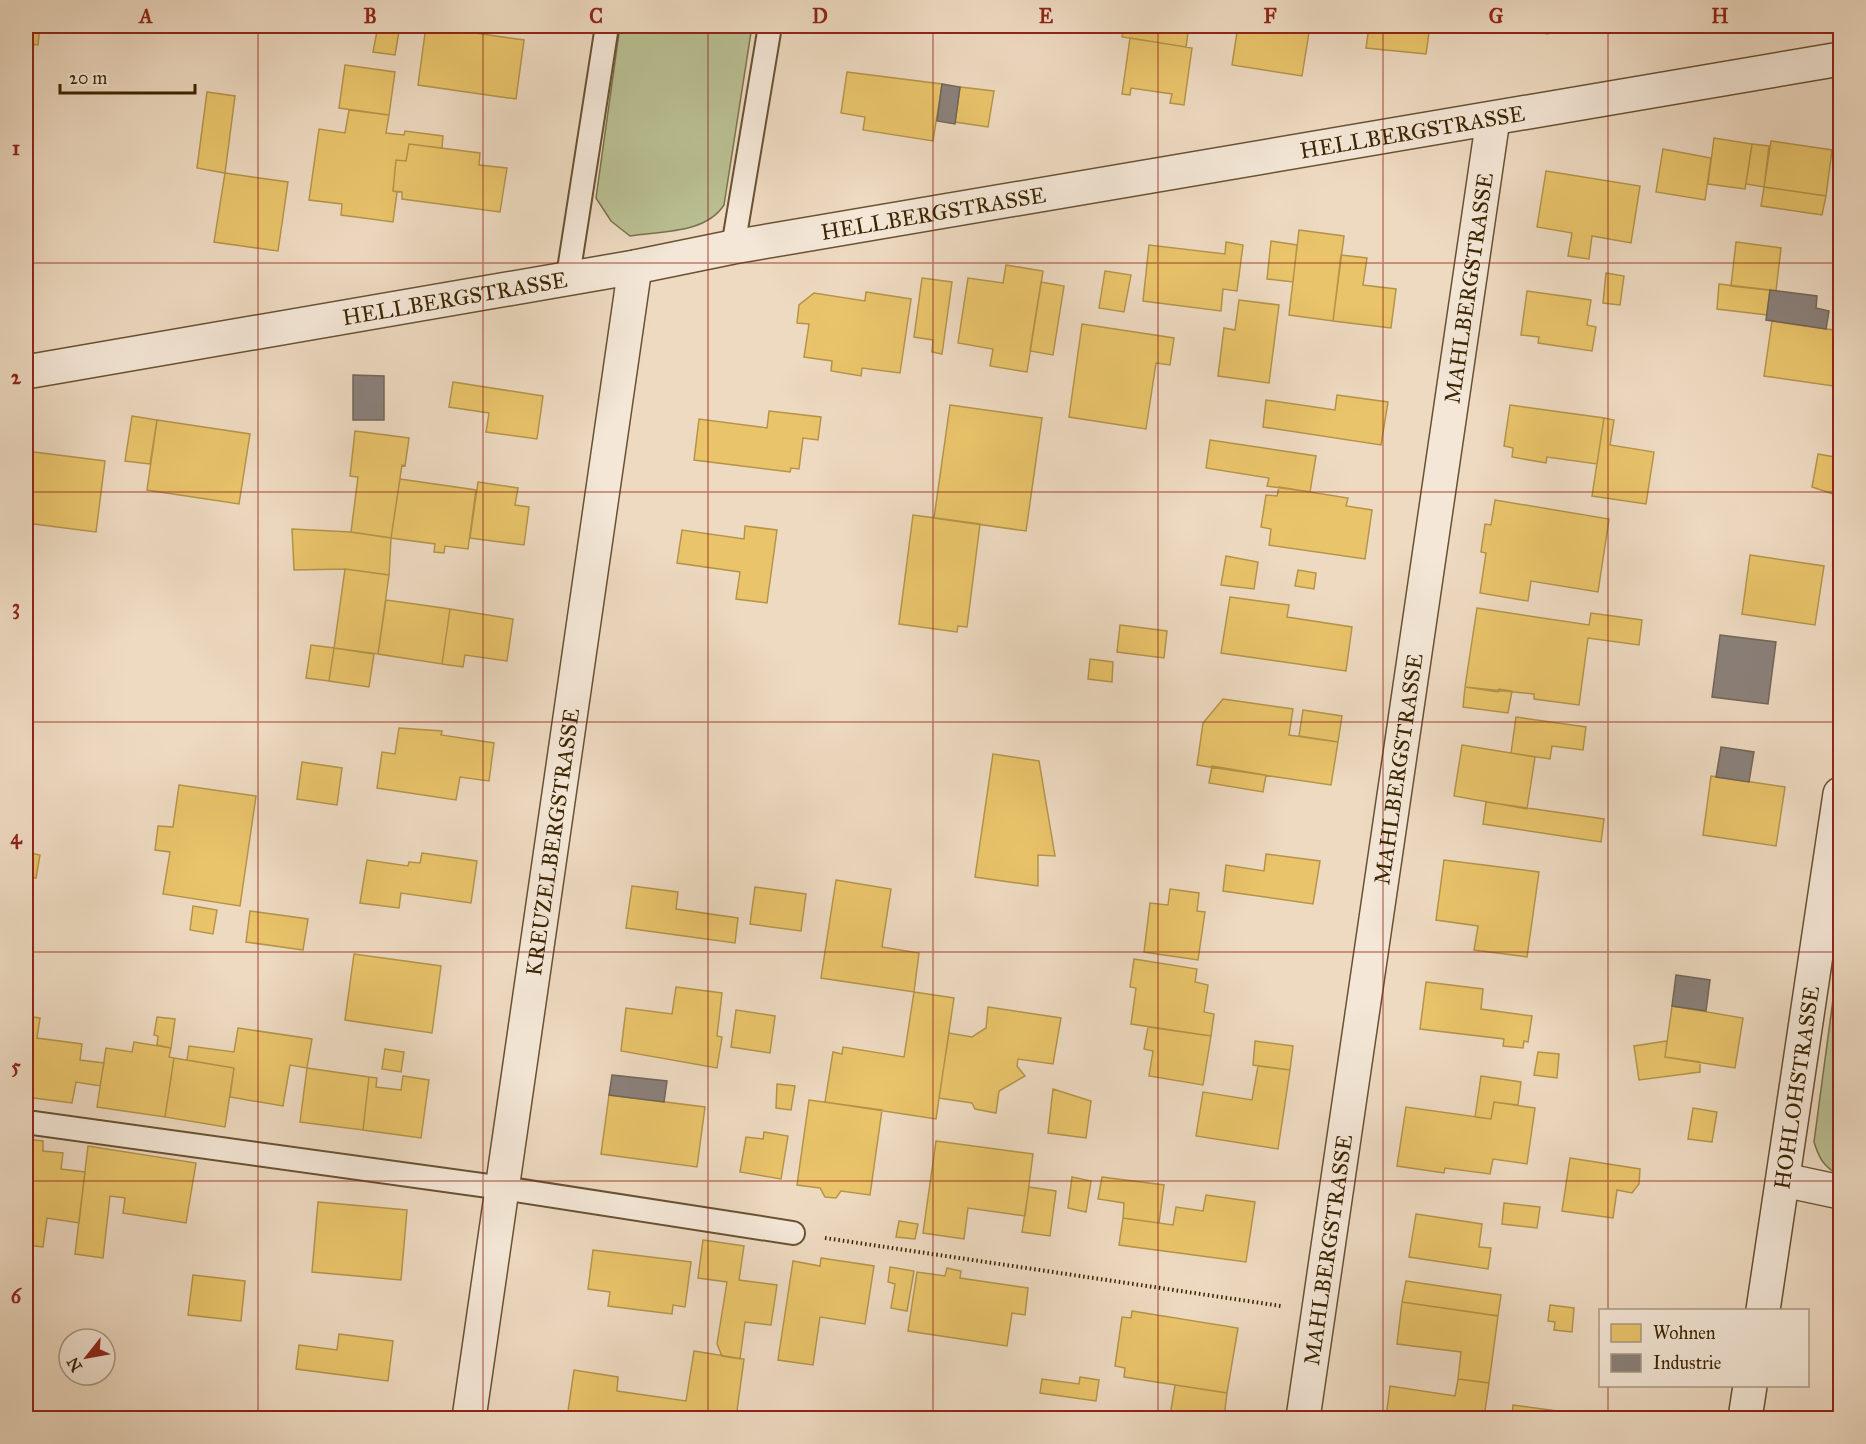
<svg xmlns="http://www.w3.org/2000/svg" width="1866" height="1444" viewBox="0 0 1866 1444" font-family="'IM FELL Great Primer',serif">
<style>
.green{fill:#b9bf92;stroke:#7a724a;stroke-width:1.5}
.homes{fill:#e9c46a;stroke:#b5944a;stroke-width:1.5}
.industry{fill:#8a817c;stroke:#726557;stroke-width:1.5}
.lines{fill:none;stroke-linecap:round;stroke-linejoin:round}
.service-casing{stroke:#685231;stroke-width:26}
.minor-casing{stroke:#685231;stroke-width:36}
.path{stroke:#3b2501;stroke-width:4;stroke-dasharray:1.5 3;stroke-linecap:butt}
.service{stroke:#f4e7d7;stroke-width:22}
.minor{stroke:#f4e7d7;stroke-width:33}
.grid{fill:none;stroke:#8f2418;stroke-width:1.5;stroke-opacity:0.55}
.labels{text-anchor:middle;stroke-width:6;stroke-linejoin:round;paint-order:stroke}
.street-label{font-size:22px;fill:#3b2501;stroke:#f4e7d7}
.neatline{fill:none;stroke:#8f2418;stroke-width:2}
.grid-label{font-size:20px;text-anchor:middle;font-weight:bold;fill:#8f2418}
</style>
<rect width="100%" height="100%" fill="#eedac1"/>
<filter id="stains"><feTurbulence type="fractalNoise" baseFrequency=".00333" numOctaves="4"/><feColorMatrix values="0 0 0 0 .2 0 0 0 0 .09 0 0 0 0 .02 0 0 0 .5 -.17"/></filter>
<radialGradient id="worn" r=".72"><stop offset=".6" stop-color="#630" stop-opacity="0"/><stop offset="1" stop-color="#630" stop-opacity=".3"/></radialGradient>
<path class="green" d="M 620,26 L 752,26 L 724,205 C 705,234 661,231 630,236 L 611,221 L 596,198 Z
M 1840,947 L 1840,1175 C 1824,1168 1819,1158 1814,1142 Z"/>
<path class="homes" d="M 26,26 L 40,26 L 38,45 L 26,43 Z
M 375,26 L 400,26 L 395,55 L 373,52 L 378,26 Z
M 426,26 L 524,40 L 516,99 L 418,85 Z
M 1124,26 L 1189,26 L 1186,47 L 1122,37 Z
M 1238,26 L 1310,26 L 1302,76 L 1232,65 Z
M 1369,26 L 1430,26 L 1426,54 L 1366,48 Z
M 1491,26 L 1549,26 L 1548,34 Z
M 1130,38 L 1192,48 L 1184,105 L 1170,103 L 1172,94 L 1131,88 L 1130,95 L 1122,94 Z
M 26,43 L 34,44 L 26,93 Z
M 345,65 L 395,72 L 389,115 L 339,108 Z
M 847,72 L 942,84 L 933,141 L 863,130 L 865,117 L 841,113 Z
M 960,87 L 994,91 L 988,127 L 955,122 Z
M 207,92 L 235,96 L 225,173 L 197,168 Z
M 349,110 L 389,115 L 386,133 L 404,135 L 405,131 L 443,136 L 442,148 L 409,144 L 406,161 L 396,160 L 393,191 L 397,192 L 393,222 L 341,215 L 342,204 L 309,200 L 319,129 L 345,133 Z
M 1714,138 L 1752,144 L 1745,189 L 1708,184 Z
M 1771,141 L 1832,150 L 1826,196 L 1764,187 Z
M 409,144 L 480,153 L 479,165 L 507,168 L 500,212 L 402,199 L 402,192 L 393,191 L 396,160 L 406,161 Z
M 1752,144 L 1769,146 L 1764,187 L 1746,184 Z
M 1663,149 L 1711,158 L 1705,200 L 1656,192 Z
M 1546,171 L 1640,186 L 1631,243 L 1592,236 L 1589,259 L 1568,256 L 1572,233 L 1537,227 Z
M 225,173 L 288,182 L 278,251 L 214,242 Z
M 1764,187 L 1826,196 L 1822,215 L 1761,206 Z
M 1299,230 L 1344,236 L 1333,321 L 1289,315 Z
M 1271,241 L 1297,245 L 1293,282 L 1267,279 Z
M 1226,242 L 1243,245 L 1237,291 L 1223,289 L 1221,311 L 1143,301 L 1149,245 L 1225,254 Z
M 1736,242 L 1781,248 L 1776,291 L 1731,286 Z
M 1341,255 L 1367,258 L 1363,285 L 1396,289 L 1391,328 L 1333,321 Z
M 1006,265 L 1043,271 L 1027,372 L 990,366 L 993,349 L 958,343 L 968,278 L 1003,283 Z
M 1105,271 L 1131,275 L 1124,312 L 1099,308 Z
M 1606,273 L 1624,276 L 1620,305 L 1603,303 Z
M 922,278 L 952,282 L 942,354 L 932,352 L 933,340 L 914,337 Z
M 1041,282 L 1064,286 L 1053,355 L 1030,351 Z
M 1719,284 L 1770,290 L 1767,315 L 1717,309 Z
M 1527,291 L 1591,300 L 1587,325 L 1596,327 L 1592,351 L 1538,343 L 1539,337 L 1521,335 Z
M 866,292 L 911,299 L 900,373 L 862,368 L 861,376 L 831,371 L 832,361 L 804,357 L 809,324 L 797,323 L 799,305 L 814,293 L 865,301 Z
M 1239,300 L 1279,305 L 1269,383 L 1218,376 L 1224,328 L 1235,330 Z
M 1772,321 L 1840,331 L 1840,387 L 1764,376 Z
M 1082,324 L 1174,338 L 1170,365 L 1156,363 L 1146,429 L 1069,417 Z
M 453,382 L 543,396 L 537,439 L 486,432 L 489,413 L 449,407 Z
M 1337,395 L 1388,402 L 1381,445 L 1263,427 L 1266,400 L 1335,410 Z
M 950,405 L 1042,418 L 1026,531 L 934,518 Z
M 1510,405 L 1604,418 L 1597,464 L 1547,457 L 1546,463 L 1512,457 L 1513,448 L 1504,446 Z
M 769,411 L 821,417 L 818,440 L 803,438 L 799,469 L 791,468 L 790,472 L 694,460 L 699,419 L 767,428 Z
M 132,416 L 157,420 L 150,464 L 125,461 Z
M 1604,418 L 1614,420 L 1610,445 L 1654,452 L 1646,504 L 1592,496 Z
M 157,420 L 250,434 L 239,504 L 147,490 Z
M 355,431 L 409,438 L 405,466 L 402,465 L 391,538 L 351,532 L 358,477 L 350,476 Z
M 1210,440 L 1316,456 L 1310,492 L 1267,486 L 1269,478 L 1206,468 Z
M 26,451 L 105,461 L 96,532 L 26,523 Z
M 1818,454 L 1840,458 L 1840,492 L 1834,491 L 1833,494 L 1812,487 Z
M 400,479 L 476,490 L 468,549 L 445,546 L 444,553 L 434,552 L 435,544 L 391,538 Z
M 478,482 L 518,488 L 515,505 L 529,507 L 524,545 L 470,538 Z
M 1279,487 L 1348,498 L 1346,506 L 1372,510 L 1365,559 L 1269,545 L 1271,529 L 1261,527 L 1266,495 L 1277,496 Z
M 1495,500 L 1609,519 L 1598,592 L 1531,581 L 1528,601 L 1480,593 L 1486,553 L 1481,552 L 1485,524 L 1491,525 Z
M 913,515 L 980,524 L 967,627 L 958,626 L 957,632 L 899,624 Z
M 745,526 L 777,530 L 767,603 L 736,599 L 740,572 L 677,563 L 682,530 L 744,539 Z
M 292,529 L 351,532 L 391,538 L 389,575 L 345,569 L 294,570 Z
M 1750,555 L 1824,566 L 1815,625 L 1742,614 Z
M 1226,556 L 1258,562 L 1254,589 L 1221,585 Z
M 345,569 L 389,575 L 378,654 L 334,648 Z
M 1298,570 L 1316,573 L 1314,589 L 1295,586 Z
M 1230,597 L 1289,605 L 1287,617 L 1352,627 L 1346,671 L 1221,653 Z
M 386,600 L 450,609 L 442,664 L 378,654 Z
M 1477,608 L 1589,625 L 1591,613 L 1642,620 L 1639,645 L 1588,638 L 1579,705 L 1534,699 L 1534,694 L 1465,687 Z
M 450,609 L 513,619 L 507,661 L 465,655 L 463,667 L 442,664 Z
M 1120,625 L 1167,631 L 1164,658 L 1117,652 Z
M 311,645 L 334,648 L 329,681 L 306,678 Z
M 334,648 L 374,654 L 369,687 L 329,681 Z
M 1090,659 L 1113,662 L 1112,682 L 1088,679 Z
M 1465,687 L 1498,692 L 1499,689 L 1512,691 L 1508,713 L 1463,707 Z
M 1223,699 L 1293,709 L 1289,735 L 1338,742 L 1331,785 L 1197,765 L 1203,723 Z
M 1303,710 L 1342,716 L 1338,742 L 1299,736 Z
M 1516,717 L 1586,727 L 1583,750 L 1552,746 L 1550,759 L 1511,753 Z
M 399,728 L 442,731 L 441,735 L 494,743 L 489,781 L 460,777 L 456,800 L 377,788 L 382,752 L 395,754 Z
M 1462,745 L 1535,757 L 1527,809 L 1454,796 Z
M 993,754 L 1039,761 L 1055,856 L 1038,855 L 1038,886 L 975,877 Z
M 302,762 L 342,768 L 337,805 L 297,799 Z
M 1212,766 L 1266,775 L 1263,792 L 1209,783 Z
M 1711,776 L 1785,787 L 1776,846 L 1703,835 Z
M 179,785 L 256,796 L 240,906 L 163,894 L 170,852 L 155,850 L 158,826 L 173,827 Z
M 1486,802 L 1604,819 L 1601,842 L 1483,824 Z
M 26,852 L 40,855 L 36,878 L 26,876 Z
M 422,853 L 477,861 L 471,903 L 401,893 L 399,908 L 360,903 L 367,860 L 408,866 L 409,862 L 420,863 Z
M 1266,854 L 1320,861 L 1313,904 L 1223,891 L 1226,865 L 1264,871 Z
M 1444,860 L 1539,872 L 1527,957 L 1474,950 L 1478,926 L 1436,920 Z
M 836,880 L 891,889 L 882,947 L 919,953 L 914,992 L 821,978 Z
M 632,886 L 678,892 L 676,909 L 738,918 L 735,943 L 626,928 Z
M 755,887 L 806,894 L 801,931 L 750,924 Z
M 1170,889 L 1199,893 L 1197,911 L 1205,912 L 1198,960 L 1144,952 L 1150,903 L 1168,905 Z
M 193,906 L 217,910 L 213,934 L 190,930 Z
M 250,911 L 308,919 L 303,950 L 246,942 Z
M 354,954 L 441,966 L 432,1033 L 345,1020 Z
M 1134,959 L 1197,969 L 1195,982 L 1208,985 L 1204,1012 L 1214,1014 L 1211,1036 L 1131,1024 L 1136,988 L 1130,987 Z
M 1426,982 L 1483,989 L 1481,1009 L 1532,1016 L 1528,1042 L 1524,1041 L 1523,1048 L 1503,1046 L 1504,1039 L 1420,1029 Z
M 676,987 L 722,993 L 717,1036 L 722,1037 L 717,1068 L 621,1051 L 626,1008 L 672,1014 Z
M 914,992 L 954,998 L 936,1119 L 825,1102 L 833,1052 L 842,1054 L 843,1047 L 904,1057 Z
M 1672,1006 L 1743,1018 L 1735,1068 L 1665,1057 Z
M 988,1007 L 1061,1018 L 1053,1064 L 1018,1059 L 1017,1066 L 1025,1076 L 999,1091 L 996,1113 L 975,1109 L 972,1103 L 939,1098 L 949,1033 L 972,1037 L 986,1028 Z
M 736,1010 L 775,1016 L 770,1053 L 731,1047 Z
M 26,1016 L 40,1018 L 37,1038 L 82,1044 L 80,1060 L 104,1063 L 100,1086 L 76,1082 L 72,1103 L 26,1097 Z
M 157,1017 L 175,1019 L 171,1048 L 157,1045 L 158,1036 L 154,1035 Z
M 1148,1027 L 1211,1036 L 1203,1085 L 1149,1076 L 1153,1051 L 1144,1049 Z
M 238,1028 L 312,1039 L 307,1068 L 290,1065 L 283,1106 L 230,1097 L 234,1068 L 187,1060 L 189,1046 L 234,1052 Z
M 1255,1041 L 1293,1046 L 1290,1070 L 1253,1065 Z
M 1667,1041 L 1665,1057 L 1700,1062 L 1700,1072 L 1639,1080 L 1634,1046 Z
M 134,1042 L 171,1048 L 169,1057 L 174,1058 L 165,1117 L 97,1107 L 106,1048 L 132,1052 Z
M 385,1049 L 404,1052 L 401,1072 L 382,1069 Z
M 1538,1052 L 1559,1054 L 1557,1078 L 1534,1075 Z
M 174,1058 L 234,1068 L 225,1127 L 165,1117 Z
M 1258,1066 L 1290,1070 L 1278,1149 L 1196,1136 L 1203,1092 L 1252,1100 Z
M 307,1068 L 369,1077 L 363,1130 L 300,1122 Z
M 403,1076 L 429,1080 L 421,1138 L 363,1130 L 369,1077 L 377,1078 L 376,1087 L 401,1090 Z
M 1481,1076 L 1521,1082 L 1518,1105 L 1494,1102 L 1491,1119 L 1475,1117 Z
M 777,1084 L 795,1086 L 791,1110 L 776,1108 Z
M 1053,1089 L 1091,1101 L 1086,1138 L 1048,1133 Z
M 609,1095 L 705,1107 L 697,1167 L 601,1154 Z
M 809,1100 L 882,1110 L 870,1195 L 841,1191 L 836,1198 L 825,1197 L 820,1188 L 797,1185 Z
M 1494,1102 L 1535,1108 L 1527,1164 L 1493,1159 L 1490,1174 L 1445,1168 L 1444,1173 L 1397,1166 L 1406,1107 L 1491,1119 Z
M 1693,1108 L 1717,1112 L 1712,1142 L 1688,1139 Z
M 764,1132 L 788,1136 L 781,1179 L 740,1172 L 746,1137 L 763,1139 Z
M 26,1139 L 43,1141 L 43,1151 L 63,1153 L 61,1169 L 85,1172 L 79,1223 L 47,1218 L 43,1247 L 26,1245 Z
M 936,1141 L 1033,1154 L 1025,1216 L 968,1208 L 964,1239 L 923,1233 Z
M 88,1146 L 196,1163 L 186,1223 L 123,1213 L 125,1198 L 110,1196 L 103,1258 L 75,1254 Z
M 1570,1158 L 1640,1169 L 1639,1184 L 1632,1193 L 1617,1190 L 1613,1218 L 1562,1211 Z
M 1072,1177 L 1091,1181 L 1086,1212 L 1068,1208 Z
M 1102,1177 L 1164,1185 L 1159,1223 L 1123,1218 L 1124,1203 L 1098,1199 Z
M 1029,1187 L 1056,1191 L 1050,1236 L 1022,1232 Z
M 1206,1195 L 1255,1202 L 1246,1262 L 1119,1245 L 1123,1218 L 1173,1225 L 1176,1207 L 1203,1211 Z
M 318,1202 L 407,1210 L 401,1280 L 312,1272 Z
M 1504,1203 L 1540,1207 L 1537,1228 L 1502,1224 Z
M 1416,1214 L 1482,1224 L 1479,1247 L 1491,1248 L 1488,1269 L 1409,1257 Z
M 899,1221 L 918,1224 L 915,1239 L 896,1237 Z
M 703,1240 L 744,1246 L 739,1280 L 777,1285 L 771,1325 L 745,1322 L 740,1359 L 722,1356 L 717,1344 L 727,1282 L 698,1278 Z
M 593,1250 L 691,1262 L 685,1307 L 673,1305 L 672,1314 L 608,1306 L 610,1292 L 588,1289 Z
M 821,1258 L 874,1266 L 865,1324 L 820,1317 L 813,1365 L 778,1360 L 793,1261 L 820,1266 Z
M 890,1267 L 914,1271 L 907,1311 L 891,1308 L 895,1284 L 888,1282 Z
M 947,1268 L 961,1271 L 960,1278 L 1028,1288 L 1025,1315 L 1012,1313 L 1007,1346 L 908,1331 L 917,1272 L 945,1276 Z
M 193,1275 L 245,1281 L 241,1321 L 188,1315 Z
M 1406,1281 L 1501,1295 L 1498,1316 L 1402,1302 Z
M 1402,1302 L 1498,1316 L 1489,1383 L 1458,1379 L 1461,1352 L 1397,1344 Z
M 1550,1305 L 1574,1308 L 1572,1332 L 1554,1330 L 1555,1322 L 1548,1321 Z
M 1132,1311 L 1238,1328 L 1227,1393 L 1124,1377 L 1125,1368 L 1115,1366 L 1122,1317 L 1131,1318 Z
M 339,1334 L 393,1341 L 388,1381 L 296,1369 L 299,1345 L 337,1350 Z
M 694,1351 L 744,1359 L 736,1418 L 567,1418 L 574,1370 L 618,1377 L 617,1391 L 686,1401 Z
M 1080,1377 L 1099,1380 L 1096,1401 L 1040,1393 L 1042,1379 L 1079,1384 Z
M 1458,1379 L 1489,1383 L 1484,1418 L 1386,1418 L 1390,1386 L 1455,1396 Z
M 1175,1385 L 1227,1393 L 1224,1418 L 1170,1416 Z
M 1513,1405 L 1579,1414 L 1578,1418 L 1512,1418 Z"/>
<path class="industry" d="M 942,84 L 960,87 L 955,124 L 937,121 Z
M 1770,290 L 1817,296 L 1816,308 L 1829,311 L 1826,329 L 1766,320 Z
M 353,375 L 384,376 L 384,420 L 353,420 Z
M 1720,635 L 1776,642 L 1768,704 L 1712,697 Z
M 1721,747 L 1754,752 L 1749,782 L 1716,777 Z
M 1676,975 L 1710,980 L 1706,1011 L 1672,1006 Z
M 612,1075 L 667,1081 L 664,1102 L 609,1095 Z"/>
<g class="lines">
<defs>
<path id="service" d="M 733,247 L 770,26
M 568,276 L 607,26
M 26,1122 L 503,1188 L 793,1233"/>
<g id="minor">
<path id="s1" d="M 26,372 L 635,267 L 733,247 L 1840,59"/>
<path d="M 1784,1180 L 1840,1192"/>
<path id="s2" d="M 1763,1310 L 1840,794"/>
<path id="s3" d="M 469,1418 L 635,267"/>
<path id="s4" d="M 1303,1418 L 1493,119"/>
<path d="M 1745,1418 L 1750,1386"/>
</g>
</defs>
<use href="#service" class="service-casing"/>
<use href="#minor" class="minor-casing"/>
<path class="path" d="M 825,1238 L 1281,1306"/>
<use href="#service" class="service"/>
<use href="#minor" class="minor"/>
</g>
<path class="grid" d="M 258,26 L 258,1418M 483,26 L 483,1418M 708,26 L 708,1418M 933,26 L 933,1418M 1158,26 L 1158,1418M 1383,26 L 1383,1418M 1608,26 L 1608,1310M 26,263 L 1840,263M 26,492 L 1840,492M 26,722 L 1840,722M 26,952 L 1840,952M 26,1181 L 1840,1181M 1608,1386 L 1608,1418"/>
<g class="labels">
<g class="street-label">
<text dy="8" stroke="none"><textPath href="#s1" startOffset="1407">HELLBERGSTRASSE</textPath></text>
<text dy="8" stroke="none"><textPath href="#s1" startOffset="921">HELLBERGSTRASSE</textPath></text>
<text dy="8" stroke="none"><textPath href="#s4" startOffset="1142">MAHLBERGSTRASSE</textPath></text>
<text dy="8" stroke="none"><textPath href="#s1" startOffset="435">HELLBERGSTRASSE</textPath></text>
<text dy="8" stroke="none"><textPath href="#s4" startOffset="656">MAHLBERGSTRASSE</textPath></text>
<text dy="8" stroke="none"><textPath href="#s3" startOffset="582">KREUZELBERGSTRASSE</textPath></text>
<text dy="8" stroke="none"><textPath href="#s2" startOffset="225">HOHLOHSTRASSE</textPath></text>
<text dy="8" stroke="none"><textPath href="#s4" startOffset="170">MAHLBERGSTRASSE</textPath></text>
</g>
</g>
<rect width="1866" height="1444" fill="none" stroke="#eedac1" stroke-width="66"/>
<rect x="1599" y="1309" width="210" height="78" fill="#f4e7d7" stroke="#aa9981" stroke-width="1.5"/>
<rect x="1611" y="1324" width="30" height="18" fill="#e9c46a" stroke="#aa9981" stroke-width="1.5"/>
<text x="1653" y="1339" font-size="18" fill="#3b2501">Wohnen</text>
<rect x="1611" y="1354" width="30" height="18" fill="#8a817c" stroke="#aa9981" stroke-width="1.5"/>
<text x="1653" y="1369" font-size="18" fill="#3b2501">Industrie</text>
<g transform="translate(87 1357) rotate(239)"><circle r="28" fill="#f4e7d7" stroke="#aa9981" stroke-width="1.5"/>
<path d="M0-4.5L10 22L0 15L-10 22Z" fill="#8f2418"/>
<text y="-9" font-size="16" font-weight="bold" text-anchor="middle" fill="#3b2501">N</text>
</g>
<path d="M60 84v9h135v-9" fill="none" stroke="#3b2501" stroke-width="3"/>
<text x="69" y="84" font-size="18" fill="#3b2501" stroke="#f4e7d7" stroke-width="4.5" paint-order="stroke">20 m</text>
<rect x="33" y="33" width="1800" height="1378" class="neatline"/>
<g class="grid-label">
<text x="146" y="23">A</text>
<text x="370" y="23">B</text>
<text x="596" y="23">C</text>
<text x="820" y="23">D</text>
<text x="1046" y="23">E</text>
<text x="1270" y="23">F</text>
<text x="1496" y="23">G</text>
<text x="1720" y="23">H</text>
<text x="16" y="155">1</text>
<text x="16" y="384">2</text>
<text x="16" y="614">3</text>
<text x="16" y="844">4</text>
<text x="16" y="1073">5</text>
<text x="16" y="1303">6</text>
</g>
<rect width="100%" height="100%" filter="url(#stains)"/>
<rect width="100%" height="100%" fill="url(#worn)"/>
</svg>
